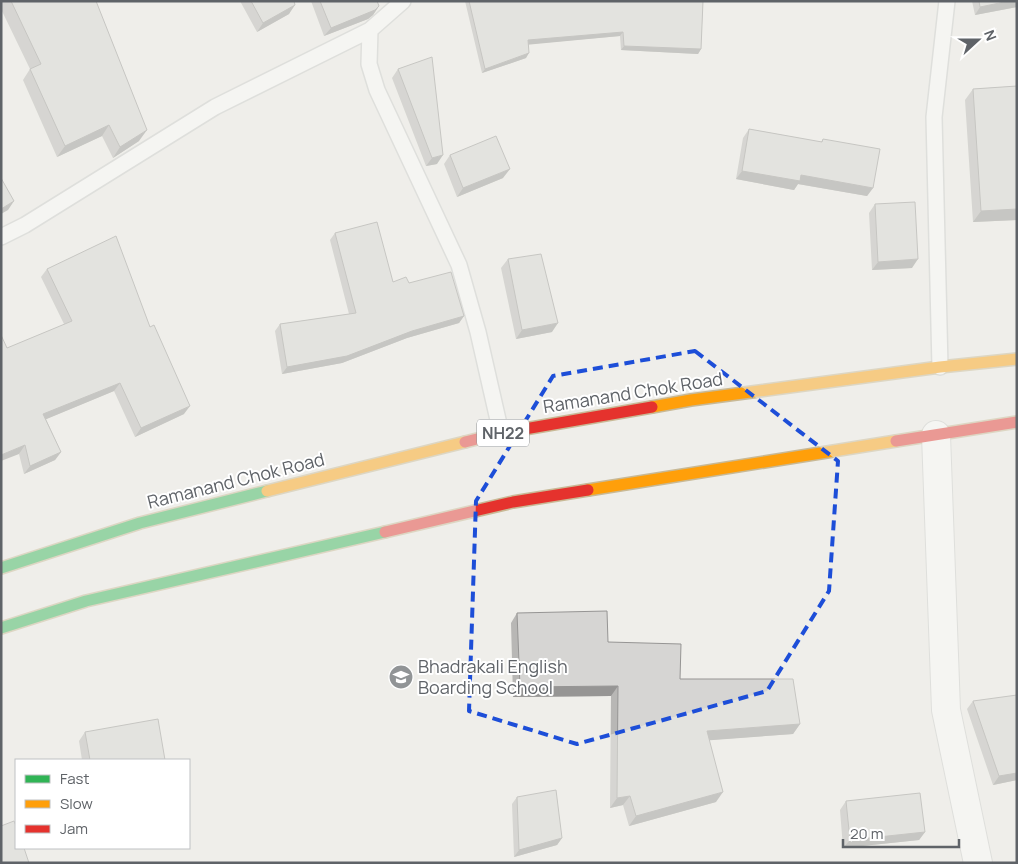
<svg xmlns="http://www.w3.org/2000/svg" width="1018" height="864" viewBox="0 0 1018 864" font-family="Manrope,sans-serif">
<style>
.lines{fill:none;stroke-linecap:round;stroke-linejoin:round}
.lane-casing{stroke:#cbcccc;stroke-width:18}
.street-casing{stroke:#cbcccc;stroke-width:30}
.fast-casing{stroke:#c8b996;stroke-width:14}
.slow-casing{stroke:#c8b996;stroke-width:14}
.jam-casing{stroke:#c8b996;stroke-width:14}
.lane{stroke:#fdfcfc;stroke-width:15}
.street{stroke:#fdfcfc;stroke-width:28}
.fast{stroke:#30b455;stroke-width:11}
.slow{stroke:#ff9f0a;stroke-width:11}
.jam{stroke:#e5322d;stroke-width:11}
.wall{fill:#b8b7b5}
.shaded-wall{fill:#969594}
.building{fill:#d6d5d3;stroke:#969594}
.marked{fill:none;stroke:#1d4ed8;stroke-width:4;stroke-dasharray:10 6;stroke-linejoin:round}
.labels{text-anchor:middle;stroke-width:4;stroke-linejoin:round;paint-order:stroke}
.shield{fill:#fff;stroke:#8f9295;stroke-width:1}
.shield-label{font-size:16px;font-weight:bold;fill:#5f6368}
.street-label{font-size:18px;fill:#5f6368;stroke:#fff}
.poi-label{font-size:18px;fill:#5f6368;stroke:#fff;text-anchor:start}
</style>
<rect width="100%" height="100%" fill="#efeeea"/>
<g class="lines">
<defs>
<path id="lane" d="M 403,1 L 370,30 L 369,64 L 377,90 L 459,265 L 478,332 L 501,433
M 1,237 L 25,225 L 215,107 L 370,30
M 940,367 L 934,117 L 947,1"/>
<path id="street" d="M 936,435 L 946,710 L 978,863"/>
<path id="fast" d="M 1,568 L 140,523 L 267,491
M 1,628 L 86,601 L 385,532"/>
<path id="slow" d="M 652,407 L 691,400 L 940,367 L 1017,359
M 588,490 L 896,441
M 267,491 L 465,442"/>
<path id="jam" d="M 896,441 L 1017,422
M 465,442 L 501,433 L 652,407
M 385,532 L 513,502 L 588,490"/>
</defs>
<use href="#lane" class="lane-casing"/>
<use href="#street" class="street-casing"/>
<use href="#fast" class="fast-casing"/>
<use href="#slow" class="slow-casing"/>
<use href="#jam" class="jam-casing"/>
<use href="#lane" class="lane"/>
<use href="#street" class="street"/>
<use href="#fast" class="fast"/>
<use href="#slow" class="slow"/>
<use href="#jam" class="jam"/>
</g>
<path class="wall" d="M 1,1 L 96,1 L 139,141 L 113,158 L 102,136 L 57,157 L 23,80 L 30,69 L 1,9 Z
M 240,1 L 294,1 L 289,14 L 257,32 Z
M 311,1 L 377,1 L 379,6 L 373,15 L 368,19 L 324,36 Z
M 465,1 L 703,1 L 701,49 L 698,54 L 621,50 L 620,36 L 529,44 L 526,58 L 482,73 Z
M 972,1 L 1017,1 L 1017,7 L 975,15 Z
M 398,69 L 437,164 L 426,166 L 392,78 Z
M 1017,86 L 1017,220 L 973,222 L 965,100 L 973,89 Z
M 749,129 L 821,142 L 823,139 L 873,188 L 867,196 L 798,184 L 794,190 L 736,179 L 743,138 Z
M 450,155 L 503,178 L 457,197 L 444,164 Z
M 875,204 L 912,268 L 872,270 L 869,213 Z
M 335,233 L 393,282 L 409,283 L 464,316 L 459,323 L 407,338 L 342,363 L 282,374 L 275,331 L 280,324 L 349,314 L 330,240 Z
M 508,259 L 552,332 L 516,339 L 501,268 Z
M 47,269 L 150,327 L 184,414 L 135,437 L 114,391 L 46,419 L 61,452 L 55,460 L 24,474 L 19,454 L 64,324 L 41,277 Z
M 517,613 L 608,642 L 680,679 L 800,724 L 793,734 L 709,740 L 716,802 L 629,826 L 623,805 L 610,808 L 611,696 L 513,697 L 511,623 Z
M 973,701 L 1017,780 L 993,785 L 967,709 Z
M 85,732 L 165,760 L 82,760 L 79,741 Z
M 517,797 L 562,838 L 557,845 L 514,857 L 512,804 Z
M 846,801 L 925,832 L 919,840 L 843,848 L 840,810 Z"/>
<path class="shaded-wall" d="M 1009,1 L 1017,1 L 1017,7 L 975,15 L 980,7 Z
M 295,5 L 289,14 L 257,32 L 263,23 Z
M 379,6 L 373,15 L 368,19 L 324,36 L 331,28 Z
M 623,32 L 620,36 L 525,45 L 528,40 Z
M 624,46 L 701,49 L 698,54 L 621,50 Z
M 529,53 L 526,58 L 482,73 L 485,69 Z
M 109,125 L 102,136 L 57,157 L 65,146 Z
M 147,130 L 139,141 L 113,158 L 120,147 Z
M 443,155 L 437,164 L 426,166 L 432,158 Z
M 510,169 L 503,178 L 457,197 L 463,188 Z
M 742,171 L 801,175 L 873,188 L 867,196 L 798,184 L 794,190 L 736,179 Z
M 14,201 L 8,210 L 1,214 L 1,209 Z
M 1017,209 L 1017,220 L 973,222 L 981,211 Z
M 918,259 L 912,268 L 872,270 L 878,262 Z
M 464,316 L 459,323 L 407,338 L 342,363 L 282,374 L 287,367 Z
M 558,323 L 552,332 L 516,339 L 522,330 Z
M 120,383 L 114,391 L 37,423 L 43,414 Z
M 190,406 L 184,414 L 135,437 L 141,428 Z
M 25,445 L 19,454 L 1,461 L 1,455 Z
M 61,452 L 55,460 L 24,474 L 30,466 Z
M 618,686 L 611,696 L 513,697 L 520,687 Z
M 800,724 L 793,734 L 700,741 L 707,731 Z
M 1017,773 L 1017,780 L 993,785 L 999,776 Z
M 723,792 L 716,802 L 629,826 L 636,816 Z
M 630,796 L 623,805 L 610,808 L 617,798 Z
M 925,832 L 919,840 L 843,848 L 850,840 Z
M 562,838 L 557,845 L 514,857 L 519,850 Z"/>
<path class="building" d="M 11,1 L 96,1 L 147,130 L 120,147 L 109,125 L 65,146 L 30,69 L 41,64 Z
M 251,1 L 294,1 L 295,5 L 263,23 Z
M 320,1 L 377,1 L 379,6 L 375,10 L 331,28 Z
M 469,1 L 703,1 L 701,49 L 624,46 L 623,32 L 528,40 L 529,53 L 485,69 Z
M 979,1 L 1009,1 L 980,7 Z
M 432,57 L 443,155 L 432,158 L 398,69 Z
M 1017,86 L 1017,209 L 981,211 L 973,89 Z
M 749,129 L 822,142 L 823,139 L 880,149 L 873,188 L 801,175 L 800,181 L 742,171 Z
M 496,136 L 510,169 L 463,188 L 450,155 Z
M 1,178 L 14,201 L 1,209 Z
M 915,202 L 918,259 L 878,262 L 875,204 Z
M 377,222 L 393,282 L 406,277 L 409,283 L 451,272 L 464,316 L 412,331 L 347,356 L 287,367 L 280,324 L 356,313 L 335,233 Z
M 116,236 L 150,327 L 154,325 L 190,406 L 141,428 L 120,383 L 43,414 L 61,452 L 30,466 L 25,445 L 1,455 L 1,335 L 7,348 L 72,321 L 47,269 Z
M 541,254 L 558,323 L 522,330 L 508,259 Z
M 607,611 L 608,642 L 681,644 L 680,679 L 793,679 L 800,724 L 707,731 L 723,792 L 636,816 L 630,796 L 617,798 L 618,686 L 520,687 L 517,613 Z
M 1017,695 L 1017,773 L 999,776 L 973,701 Z
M 158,719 L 165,760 L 90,760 L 85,732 Z
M 556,790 L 562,838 L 519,850 L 517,797 Z
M 920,793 L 925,832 L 850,840 L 846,801 Z
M 14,821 L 16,826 L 16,848 L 24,848 L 29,863 L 1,863 L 1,826 Z"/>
<path d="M0 0H1018V864H0ZM 695,351 L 838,461 L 829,591 L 767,691 L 577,744 L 469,711 L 476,501 L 553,376 Z" fill="#efeeea" fill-opacity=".55" fill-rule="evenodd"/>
<path class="marked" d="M 695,351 L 838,461 L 829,591 L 767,691 L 577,744 L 469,711 L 476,501 L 553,376 Z"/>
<defs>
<symbol id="school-disc" viewBox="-11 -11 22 22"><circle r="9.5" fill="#919496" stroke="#fff"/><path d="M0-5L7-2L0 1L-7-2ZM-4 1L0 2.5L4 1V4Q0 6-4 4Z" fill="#fff"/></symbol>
</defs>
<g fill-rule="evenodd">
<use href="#school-disc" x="387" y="663" width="28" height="28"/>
</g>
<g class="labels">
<rect class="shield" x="477" y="419.5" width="52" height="27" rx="4"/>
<g class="shield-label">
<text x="503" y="439">NH22</text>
</g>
<g class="street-label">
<text transform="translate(633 393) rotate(-9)" y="6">Ramanand Chok Road</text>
<text transform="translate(236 481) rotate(-14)" y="6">Ramanand Chok Road</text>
</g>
<g class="poi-label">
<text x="418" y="673">Bhadrakali English<tspan x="418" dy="21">Boarding School</tspan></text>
</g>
</g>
<rect width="1018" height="864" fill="none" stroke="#5f6368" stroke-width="5"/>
<rect x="15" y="759" width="175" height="90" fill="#ffffff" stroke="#bfc1c3"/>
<rect x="25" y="775" width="25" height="8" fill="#30b455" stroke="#bfc1c3"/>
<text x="60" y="784" font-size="15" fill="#5f6368">Fast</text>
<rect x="25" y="800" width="25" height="8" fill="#ff9f0a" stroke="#bfc1c3"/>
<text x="60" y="809" font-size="15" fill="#5f6368">Slow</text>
<rect x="25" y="825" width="25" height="8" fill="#e5322d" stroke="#bfc1c3"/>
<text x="60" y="834" font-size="15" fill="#5f6368">Jam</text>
<g transform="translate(978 40) rotate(69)" stroke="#ffffff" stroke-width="4" paint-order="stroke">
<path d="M0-4L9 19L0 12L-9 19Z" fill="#5f6368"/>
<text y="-8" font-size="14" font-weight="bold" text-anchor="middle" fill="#5f6368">N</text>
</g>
<path d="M843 839v8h116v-8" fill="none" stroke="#5f6368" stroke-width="2.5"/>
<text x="850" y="839" font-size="15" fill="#5f6368" stroke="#ffffff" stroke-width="4" paint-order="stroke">20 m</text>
</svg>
